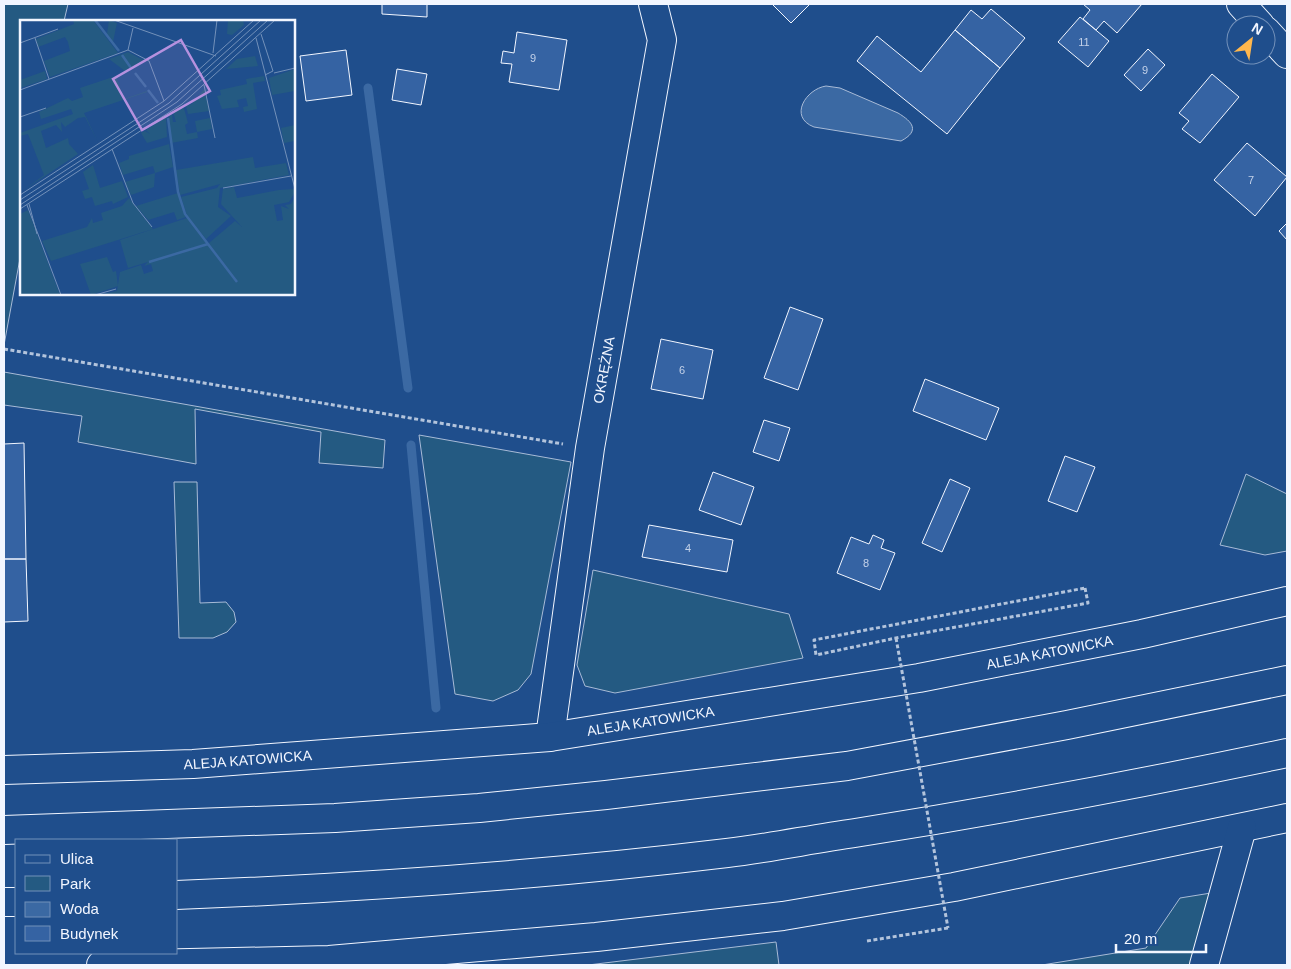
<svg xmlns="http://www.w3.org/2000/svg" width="1291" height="969" viewBox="0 0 1291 969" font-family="Arial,sans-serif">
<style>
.green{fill:#245a82;stroke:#a8bbd7}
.water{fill:#3b69a3;stroke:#a8bbd7}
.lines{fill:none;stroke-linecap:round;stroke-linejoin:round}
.stream{stroke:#3b69a3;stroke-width:9}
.building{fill:#3563a3;stroke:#f2f6ff}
.minor-casing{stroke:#f2f6ff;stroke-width:30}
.highway-casing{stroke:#f2f6ff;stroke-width:30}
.path{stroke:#b3c4dc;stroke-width:3;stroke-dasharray:4 2.5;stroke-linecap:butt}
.minor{stroke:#1f4e8c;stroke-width:28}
.highway{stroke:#1f4e8c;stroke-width:28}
.path-bridge{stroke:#b3c4dc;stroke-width:3;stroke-dasharray:4 2.5;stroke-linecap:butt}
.labels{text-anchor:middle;stroke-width:4;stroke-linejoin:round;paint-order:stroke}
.number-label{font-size:11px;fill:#c3d1e8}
.street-label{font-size:14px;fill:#f2f6ff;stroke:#1f4e8c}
.inset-river{fill:none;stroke:#3b69a3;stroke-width:2.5}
.inset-road{fill:none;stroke:#7391ba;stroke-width:1}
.view{fill:#b691df;fill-opacity:0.15;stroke:#b691df;stroke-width:2.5}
.inset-edge{fill:none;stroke:#f2f6ff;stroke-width:2.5}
</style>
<rect width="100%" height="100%" fill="#1f4e8c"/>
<path class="green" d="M 4,4 L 68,4 L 64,21 L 21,21 L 21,253 L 4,345 Z
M 4,372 L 385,440 L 383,468 L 319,463 L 321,432 L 195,409 L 196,464 L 78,442 L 82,416 L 4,405 Z
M 419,435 L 571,462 L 531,674 L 518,690 L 493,701 L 455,694 Z
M 1246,474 L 1287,494 L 1287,551 L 1265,555 L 1220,545 Z
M 174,482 L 197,482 L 200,603 L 226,602 L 234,612 L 236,622 L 227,632 L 213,638 L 179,638 Z
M 593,570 L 789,614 L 803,658 L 615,693 L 585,686 L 577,665 Z
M 1211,893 L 1196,965 L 1042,965 L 1146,948 L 1180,898 Z
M 776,942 L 779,965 L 588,965 Z"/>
<path class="water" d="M 826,86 L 840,88 L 898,113 C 913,122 920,131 901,141 L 814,127 C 788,117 806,89 826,86 Z"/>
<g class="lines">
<path class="stream" d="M 368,88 L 408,388
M 411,445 L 436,708"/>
</g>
<path class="building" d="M 382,4 L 427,4 L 427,17 L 382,14 Z
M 772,4 L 810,4 L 791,23 Z
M 1083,4 L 1142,4 L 1117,33 L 1104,21 L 1096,30 L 1083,19 L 1090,10 Z
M 991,9 L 1025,38 L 1000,68 L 955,30 L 971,10 L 982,19 Z
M 1080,17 L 1109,41 L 1088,67 L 1058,42 Z
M 955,30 L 1000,68 L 947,134 L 857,61 L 877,36 L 921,72 Z
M 517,32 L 567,40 L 559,90 L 509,82 L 512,64 L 501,63 L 503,51 L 514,53 Z
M 1148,49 L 1165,65 L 1141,91 L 1124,75 Z
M 346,50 L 352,95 L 306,101 L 300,56 Z
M 397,69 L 427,74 L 421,105 L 392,100 Z
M 1212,74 L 1239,97 L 1200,143 L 1182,129 L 1189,121 L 1179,113 Z
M 1247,143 L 1287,177 L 1255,216 L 1214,180 Z
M 1287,223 L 1287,240 L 1279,231 Z
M 790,307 L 823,319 L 798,390 L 764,378 Z
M 661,339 L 713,350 L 703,399 L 651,389 Z
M 925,379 L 999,408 L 986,440 L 913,411 Z
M 764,420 L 790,428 L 779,461 L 753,452 Z
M 24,443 L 26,559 L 4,559 L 4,444 Z
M 1065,456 L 1095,467 L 1077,512 L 1048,501 Z
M 713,472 L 754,487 L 741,525 L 699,510 Z
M 950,479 L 970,488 L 942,552 L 922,543 Z
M 649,525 L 733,540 L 727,572 L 642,557 Z
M 873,535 L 884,540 L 881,548 L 895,553 L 880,590 L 837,573 L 851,537 L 869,544 Z
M 4,559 L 26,559 L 28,621 L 4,622 Z"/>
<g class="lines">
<defs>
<g id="minor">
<path d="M 1241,4 L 1260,25"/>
<path d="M 1266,31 L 1287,54"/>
<path id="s1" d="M 550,737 L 590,448 L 662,40 L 653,4"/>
<path id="s2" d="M 4,770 L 193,764 L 550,737 L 919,678 L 1142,634 L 1287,601"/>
<path d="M 101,965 L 329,960 L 596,937 L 783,916 L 954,887 L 1287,818"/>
<path d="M 1204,965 L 1242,828"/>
</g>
<path id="highway" d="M 4,830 L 335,818 L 479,808 L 606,795 L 847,766 L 1067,725 L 1287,680
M 176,895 C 360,888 544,875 727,853 C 770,848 812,839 855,833 C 1000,810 1144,783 1287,753
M 4,902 L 16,902"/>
</defs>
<use href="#minor" class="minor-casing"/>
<use href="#highway" class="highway-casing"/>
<path class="path" d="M 4,349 L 563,444
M 1085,588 L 1088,603 L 896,638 L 816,655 L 814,640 Z
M 867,941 L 948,928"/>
<use href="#minor" class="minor"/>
<use href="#highway" class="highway"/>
<path class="path-bridge" d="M 896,638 L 948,928"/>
</g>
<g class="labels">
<g class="number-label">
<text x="1084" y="46">11</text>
<text x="533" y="62">9</text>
<text x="1145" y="74">9</text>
<text x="1251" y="184">7</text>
<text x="682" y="374">6</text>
<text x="688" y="552">4</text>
<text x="866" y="567">8</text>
</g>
<g class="street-label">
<text dy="5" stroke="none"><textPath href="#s1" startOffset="371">OKRĘŻNA</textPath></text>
<text dy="5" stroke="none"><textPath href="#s2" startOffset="1054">ALEJA KATOWICKA</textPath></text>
<text dy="5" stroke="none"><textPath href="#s2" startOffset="649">ALEJA KATOWICKA</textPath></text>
<text dy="5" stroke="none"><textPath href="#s2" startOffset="244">ALEJA KATOWICKA</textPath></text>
</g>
</g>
<g transform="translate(20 20)">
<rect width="275" height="275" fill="#1f4e8c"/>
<path d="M 53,0 L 73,0 L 98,33 L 30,57 L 24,41 L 50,31 L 48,22 L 45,17 L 18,27 L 16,19 L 54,4 ZM 89,0 L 97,3 L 93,22 L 87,14 ZM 208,0 L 223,0 L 224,5 L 212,15 L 207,14 ZM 108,32 L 125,41 L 105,51 L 89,39 ZM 235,36 L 238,46 L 206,49 L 217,39 ZM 275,49 L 275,71 L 252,75 L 249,58 ZM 25,51 L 27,59 L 0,68 L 0,60 ZM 96,56 L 104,79 L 127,71 L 127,72 L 64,93 L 78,122 L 65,97 L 58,98 L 45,107 L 41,102 L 42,112 L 36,105 L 21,111 L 26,128 L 48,118 L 49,124 L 58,134 L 4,170 L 24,155 L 8,114 L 0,116 L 0,113 L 53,94 L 51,89 L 21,99 L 19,92 L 48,78 L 52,81 L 63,77 L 60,68 ZM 244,56 L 245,61 L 233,63 L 237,89 L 224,92 L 223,87 L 228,86 L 226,78 L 217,80 L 219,87 L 202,89 L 197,76 L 201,75 L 200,70 L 227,64 L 226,59 ZM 184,69 L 189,91 L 168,94 L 166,86 L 172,84 ZM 163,85 L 168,103 L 165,105 L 167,114 L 177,112 L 175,101 L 190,98 L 192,109 L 177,112 L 178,118 L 151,123 L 149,97 L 152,94 L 153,102 L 156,102 L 153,92 ZM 146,97 L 147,117 L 127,123 L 121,113 L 125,111 L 130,114 L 126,110 ZM 275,105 L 275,121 L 264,123 L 261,108 ZM 149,124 L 153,147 L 135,153 L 134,167 L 111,175 L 105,162 L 135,153 L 133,146 L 103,155 L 99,143 L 109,139 L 109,136 ZM 233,137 L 235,148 L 266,143 L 269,155 L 200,168 L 198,187 L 211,196 L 186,219 L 167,196 L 161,177 L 197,168 L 200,164 L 160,175 L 156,150 ZM 73,145 L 80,168 L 102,161 L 108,177 L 93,184 L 92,181 L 75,186 L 72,177 L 65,179 L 62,171 L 69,169 L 63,152 ZM 214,167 L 217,178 L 259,170 L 273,169 L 275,172 L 269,182 L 254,185 L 257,201 L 263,200 L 261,186 L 269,189 L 265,185 L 271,184 L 275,177 L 275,275 L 79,275 L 97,271 L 100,252 L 121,245 L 124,254 L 133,251 L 131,244 L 124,246 L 128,242 L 108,248 L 100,220 L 167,198 L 187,223 L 174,229 L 189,223 L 215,201 L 222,207 L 201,184 L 203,169 ZM 158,173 L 166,197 L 157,200 L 154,192 L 128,200 L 116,186 ZM 109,178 L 133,209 L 31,241 L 22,221 L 67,207 L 72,198 L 73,203 L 83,200 L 81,193 L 102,186 ZM 8,190 L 40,275 L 0,275 L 0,194 ZM 87,237 L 93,252 L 96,251 L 98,266 L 71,275 L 60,244 Z" fill="#245a82"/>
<path class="inset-river" d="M 75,0 L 99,31M 102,35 L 111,48M 115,53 L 126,67M 128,70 L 138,83M 148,98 L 158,172 L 165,194 L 217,262M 129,242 L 188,224"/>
<path class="inset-road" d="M 94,0 L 196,36M 241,14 L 253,51 L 245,55M 15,18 L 29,59M 236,18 L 275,169M 0,23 L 38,9M 108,30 L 129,41 L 144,81M 193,33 L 197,0M 254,53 L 275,48M 184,65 L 195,118M 0,70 L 108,30 L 113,8M 0,97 L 26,88M 92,129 L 113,183 L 132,207M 203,168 L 271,156M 0,175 L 144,81 L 234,0M 0,180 L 149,83 L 241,0M 9,184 L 17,214M 0,185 L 157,82 L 248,0M 7,185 L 41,275M 0,189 L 162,84 L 255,0M 75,275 L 96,269"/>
<path class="view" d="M 161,20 L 190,71 L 122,110 L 93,59 Z"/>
<rect width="275" height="275" class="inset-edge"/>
</g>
<rect width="1291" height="969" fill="none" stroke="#f2f6ff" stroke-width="10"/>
<rect x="15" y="839" width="162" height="115" fill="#1f4e8c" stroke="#7391ba"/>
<rect x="25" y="855" width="25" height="8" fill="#1f4e8c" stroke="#7391ba"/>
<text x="60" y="864" font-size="15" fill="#f2f6ff">Ulica</text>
<rect x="25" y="876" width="25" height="15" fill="#245a82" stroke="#7391ba"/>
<text x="60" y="889" font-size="15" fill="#f2f6ff">Park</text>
<rect x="25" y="902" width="25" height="15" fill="#3b69a3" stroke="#7391ba"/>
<text x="60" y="914" font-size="15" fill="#f2f6ff">Woda</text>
<rect x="25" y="926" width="25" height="15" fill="#3563a3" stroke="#7391ba"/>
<text x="60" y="939" font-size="15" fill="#f2f6ff">Budynek</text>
<g transform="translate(1251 40) rotate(30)"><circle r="24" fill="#1f4e8c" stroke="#7391ba"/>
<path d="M0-4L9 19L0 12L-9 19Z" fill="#ffb74d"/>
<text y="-8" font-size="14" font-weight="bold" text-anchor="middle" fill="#f2f6ff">N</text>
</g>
<path d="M1116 944v8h90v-8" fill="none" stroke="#f2f6ff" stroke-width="2.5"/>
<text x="1124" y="944" font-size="15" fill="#f2f6ff" stroke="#1f4e8c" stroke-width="4" paint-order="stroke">20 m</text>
</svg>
